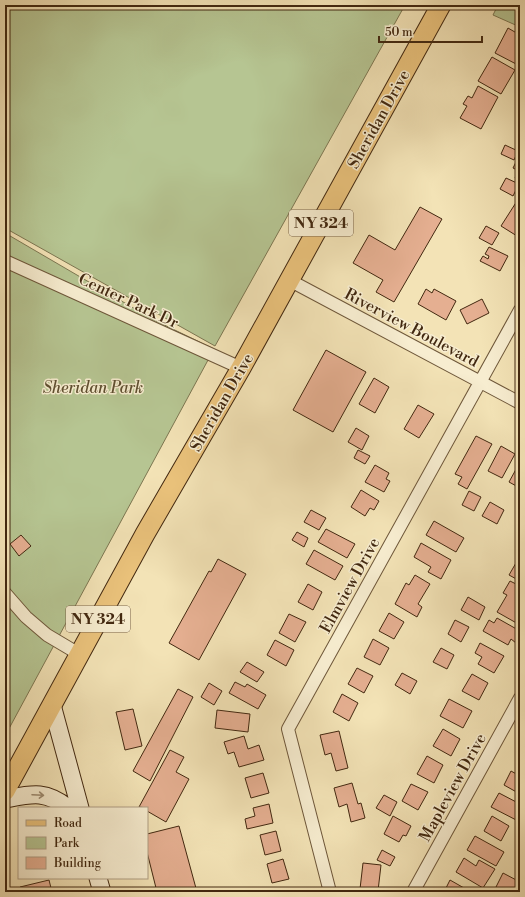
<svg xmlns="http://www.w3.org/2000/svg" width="525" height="897" viewBox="0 0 525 897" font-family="'Libre Bodoni',serif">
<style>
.green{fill:#b6c592;stroke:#7c7651}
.building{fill:#e5af91;stroke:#422810}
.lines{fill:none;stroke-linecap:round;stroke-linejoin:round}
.street-casing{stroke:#6e573a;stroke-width:14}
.secondary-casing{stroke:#422810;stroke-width:19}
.primary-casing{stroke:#422810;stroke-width:21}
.street{stroke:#f7edd0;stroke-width:12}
.secondary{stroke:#f7edd0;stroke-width:17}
.primary{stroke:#eac27b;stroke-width:19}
.oneway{stroke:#9c8a70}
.labels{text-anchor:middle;stroke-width:3;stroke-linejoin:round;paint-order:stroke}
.shield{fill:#f7edd0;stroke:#78634a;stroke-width:1}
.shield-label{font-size:15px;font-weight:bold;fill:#422810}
.street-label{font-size:16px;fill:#422810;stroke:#f7edd0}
.park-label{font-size:16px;font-style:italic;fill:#5f4f30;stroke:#f7edd0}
</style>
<rect width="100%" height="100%" fill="#f3e3b6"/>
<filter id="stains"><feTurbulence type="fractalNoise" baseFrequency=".005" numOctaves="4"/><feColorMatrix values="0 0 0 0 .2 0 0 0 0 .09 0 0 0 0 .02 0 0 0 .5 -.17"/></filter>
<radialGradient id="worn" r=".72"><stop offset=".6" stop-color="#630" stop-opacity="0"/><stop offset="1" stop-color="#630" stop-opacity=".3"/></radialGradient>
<path class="green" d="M 5,5 L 405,5 L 215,346 L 5,228 Z
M 498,5 L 520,5 L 520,27 L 493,15 Z
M 5,233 L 154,320 L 214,349 L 5,736 Z"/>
<path class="building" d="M 508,28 L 520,35 L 520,61 L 518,65 L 495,53 Z
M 492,57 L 515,70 L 501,94 L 478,81 Z
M 478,86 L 498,97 L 481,129 L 460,118 L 467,106 L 463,104 L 468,96 L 472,98 Z
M 505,145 L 518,151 L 514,160 L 501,154 Z
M 520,154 L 520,181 L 515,178 L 519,171 L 513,168 Z
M 506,178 L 519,184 L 513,196 L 500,189 Z
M 517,201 L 520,203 L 520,231 L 517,236 L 501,226 Z
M 420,207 L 442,219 L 394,302 L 376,292 L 383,280 L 353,263 L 369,235 L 395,250 Z
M 486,226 L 499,233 L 492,245 L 479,238 Z
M 489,247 L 508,256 L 500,271 L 480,261 L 483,256 L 488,259 L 489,256 L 485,254 Z
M 426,289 L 432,293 L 434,289 L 456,301 L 446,320 L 418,304 Z
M 482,299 L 489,313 L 467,324 L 460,310 Z
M 326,350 L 366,372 L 333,432 L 293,410 Z
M 374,378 L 389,387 L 375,413 L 359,404 Z
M 418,405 L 434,414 L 419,438 L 404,429 Z
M 356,428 L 369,436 L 362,450 L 348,442 Z
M 476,436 L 492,444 L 467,489 L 458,484 L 462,477 L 455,474 Z
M 501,446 L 515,454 L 502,478 L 488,471 Z
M 358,450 L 370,456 L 365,464 L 354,458 Z
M 520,462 L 520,488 L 509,482 Z
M 375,465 L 389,473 L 386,479 L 390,481 L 384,492 L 365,482 Z
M 361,490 L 379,501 L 374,510 L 370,508 L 365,516 L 351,507 Z
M 469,491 L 481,497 L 474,511 L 462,505 Z
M 490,502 L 504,510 L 497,524 L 482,516 Z
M 311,510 L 326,518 L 319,530 L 304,522 Z
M 434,521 L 464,538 L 456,552 L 426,535 Z
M 326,529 L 355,544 L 347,558 L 318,542 Z
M 297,532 L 308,538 L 304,547 L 292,540 Z
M 21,535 L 31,546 L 19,556 L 10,544 Z
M 421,543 L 451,560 L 441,579 L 428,572 L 431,567 L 414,557 Z
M 314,550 L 343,566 L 335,580 L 306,564 Z
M 520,556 L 520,581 L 509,575 Z
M 218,559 L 246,574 L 199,660 L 169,643 L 209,571 L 211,572 Z
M 415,575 L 430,584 L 418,604 L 422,607 L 417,617 L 395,604 L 406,583 L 409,585 Z
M 510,581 L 520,586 L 520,625 L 497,612 L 507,595 L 503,593 Z
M 308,584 L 322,592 L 313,610 L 298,602 Z
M 468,597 L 485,607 L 479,620 L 461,610 Z
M 389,613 L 404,622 L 394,639 L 379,631 Z
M 289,614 L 306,622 L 295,642 L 279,633 Z
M 497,618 L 520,631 L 520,636 L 516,643 L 511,639 L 508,645 L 483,631 L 489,620 L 494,623 Z
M 455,620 L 469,627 L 461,642 L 448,634 Z
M 373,639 L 389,648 L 380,665 L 364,657 Z
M 275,640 L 294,650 L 286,666 L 267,655 Z
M 480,643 L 504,656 L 494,673 L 478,664 L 482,657 L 475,653 Z
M 441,648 L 454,655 L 447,669 L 433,662 Z
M 247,662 L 264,672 L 257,682 L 240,672 Z
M 357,668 L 373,676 L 364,693 L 348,684 Z
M 402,673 L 417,681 L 410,694 L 395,685 Z
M 472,674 L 488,683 L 479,700 L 462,691 Z
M 235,682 L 245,687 L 247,684 L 266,695 L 258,709 L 229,693 Z
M 209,683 L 222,691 L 214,705 L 201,697 Z
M 178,689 L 193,697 L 150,781 L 133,771 Z
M 342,694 L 358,703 L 349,721 L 333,712 Z
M 449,699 L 472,711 L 463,728 L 440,716 Z
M 133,709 L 142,746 L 125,750 L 116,712 Z
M 217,710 L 250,714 L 248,732 L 215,728 Z
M 443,729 L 460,739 L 451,756 L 433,746 Z
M 339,731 L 348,768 L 336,771 L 331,753 L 325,755 L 320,735 Z
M 244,736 L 248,749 L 259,745 L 264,760 L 239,767 L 234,752 L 228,754 L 224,742 Z
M 170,750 L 184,757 L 176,772 L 189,779 L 166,822 L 147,811 L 147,808 L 139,807 Z
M 427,756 L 443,765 L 434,783 L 417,774 Z
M 511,771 L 520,776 L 520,794 L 504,785 Z
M 263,773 L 269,793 L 251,798 L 245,778 Z
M 352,783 L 358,804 L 361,803 L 365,818 L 351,822 L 347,804 L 339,807 L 334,788 Z
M 411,784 L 428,792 L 418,810 L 402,801 Z
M 499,793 L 520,804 L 520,822 L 491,807 Z
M 384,795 L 397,802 L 390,816 L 376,808 Z
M 269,804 L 273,823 L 247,829 L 245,819 L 255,816 L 253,808 Z
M 393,816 L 411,826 L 406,836 L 403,835 L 399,842 L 384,834 Z
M 492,816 L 509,826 L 501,841 L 484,831 Z
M 179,826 L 197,892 L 157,892 L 147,852 L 147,834 Z
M 276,831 L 281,851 L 265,855 L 260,835 Z
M 475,836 L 504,852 L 496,866 L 467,850 Z
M 382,850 L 395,857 L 390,866 L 377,860 Z
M 464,858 L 476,866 L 479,860 L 495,869 L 483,888 L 456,872 Z
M 283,859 L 289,879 L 272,883 L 267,864 Z
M 363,863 L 381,865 L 378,891 L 360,889 Z
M 503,873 L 520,882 L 517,892 L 504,892 L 496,887 Z
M 49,880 L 52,892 L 21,892 L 20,887 Z
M 450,880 L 471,892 L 444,892 Z"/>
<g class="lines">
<defs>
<path id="street" d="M 5,261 L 241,368
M 289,280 L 520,403
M 5,593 L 26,617 L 47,635 L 79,654
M 330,892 L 288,729 L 520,310
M 413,892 L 520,698"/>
<path id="secondary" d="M 52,705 L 80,808
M 5,799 C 32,794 45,790 68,808
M 98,878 L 102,892"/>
<path id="primary" d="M 5,791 L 145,534 L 241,368 L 441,5"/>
</defs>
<use href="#street" class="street-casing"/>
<use href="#secondary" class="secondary-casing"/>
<use href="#primary" class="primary-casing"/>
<use href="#street" class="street"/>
<use href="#secondary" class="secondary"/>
<use href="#primary" class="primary"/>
</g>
<defs><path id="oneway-shaft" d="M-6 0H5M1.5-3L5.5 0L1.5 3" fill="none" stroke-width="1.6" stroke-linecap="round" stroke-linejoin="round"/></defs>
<use class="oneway" href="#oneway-shaft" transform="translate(38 795) rotate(3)"/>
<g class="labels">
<g class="shield">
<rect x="289" y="210" width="64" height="26" rx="3"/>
<rect x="66" y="606" width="64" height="26" rx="3"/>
</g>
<g class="shield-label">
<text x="321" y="228">NY 324</text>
<text x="98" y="624">NY 324</text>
</g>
<g class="street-label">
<text transform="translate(378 119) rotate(-61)" y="6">Sheridan Drive</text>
<text transform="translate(129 300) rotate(25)" y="6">Center Park Dr</text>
<text transform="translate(412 327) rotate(28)" y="6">Riverview Boulevard</text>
<text transform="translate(221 402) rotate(-60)" y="6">Sheridan Drive</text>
<text transform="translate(349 585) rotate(-61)" y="6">Elmview Drive</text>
<text transform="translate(452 787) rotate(-61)" y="6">Mapleview Drive</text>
</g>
<g class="park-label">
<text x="93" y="393">Sheridan Park</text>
</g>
</g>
<rect width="525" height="897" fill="none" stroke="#f3e3b6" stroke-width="20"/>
<rect x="6" y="6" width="513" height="885" fill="none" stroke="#422810" stroke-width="2"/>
<rect x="10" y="10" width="505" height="877" fill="none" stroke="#422810"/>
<rect x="18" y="807" width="130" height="72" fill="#f7edd0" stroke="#af9e83"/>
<rect x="26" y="820" width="20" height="6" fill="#eac27b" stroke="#af9e83"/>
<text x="54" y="827" font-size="12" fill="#422810">Road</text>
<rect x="26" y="837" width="20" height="12" fill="#b6c592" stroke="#af9e83"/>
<text x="54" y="847" font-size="12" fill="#422810">Park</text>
<rect x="26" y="857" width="20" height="12" fill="#e5af91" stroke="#af9e83"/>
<text x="54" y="867" font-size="12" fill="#422810">Building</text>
<path d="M379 36v6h103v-6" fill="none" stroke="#422810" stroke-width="2"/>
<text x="385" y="36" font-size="12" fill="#422810" stroke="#f7edd0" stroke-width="3" paint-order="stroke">50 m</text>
<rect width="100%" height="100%" filter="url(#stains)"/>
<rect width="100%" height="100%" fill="url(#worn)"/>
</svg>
